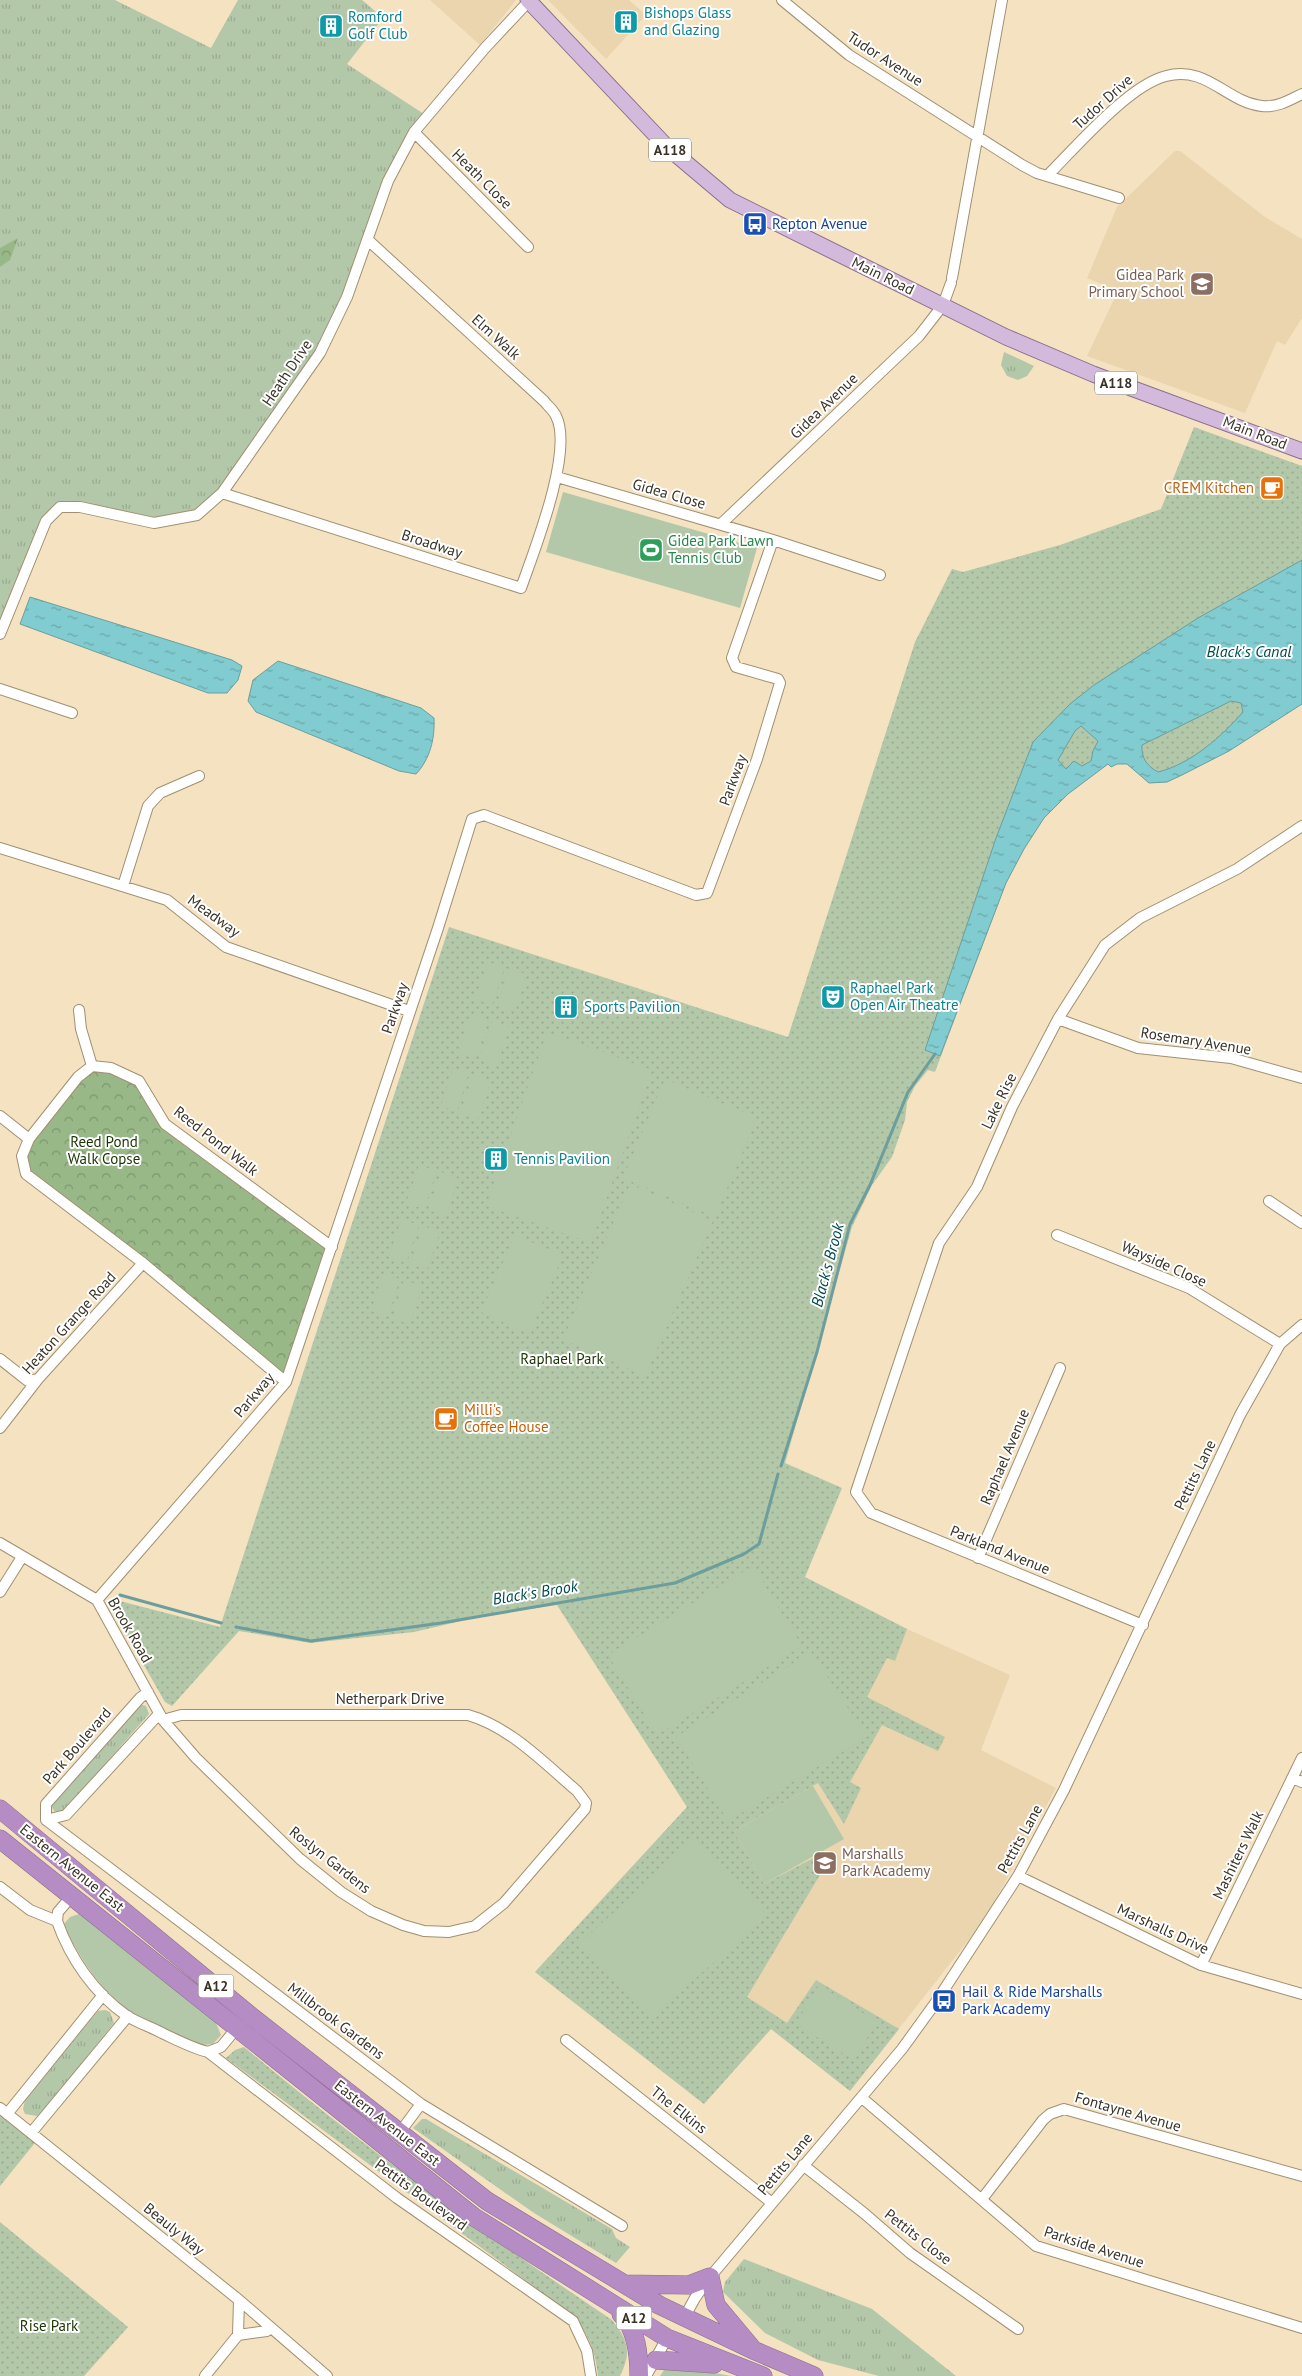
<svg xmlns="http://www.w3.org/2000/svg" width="1302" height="2376" viewBox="0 0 1302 2376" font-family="'PT Sans',sans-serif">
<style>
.built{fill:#ead5ae}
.grass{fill:url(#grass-tufts)}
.forest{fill:url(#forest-crowns)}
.park{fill:url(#park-dots)}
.garden{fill:#b3c7a9}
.water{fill:url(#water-ripples);stroke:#6b9e9d;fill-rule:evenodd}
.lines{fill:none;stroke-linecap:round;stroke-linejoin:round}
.stream{stroke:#6b9e9d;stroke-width:3}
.street-casing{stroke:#a09071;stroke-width:12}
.primary-casing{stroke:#8a6d8d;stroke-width:17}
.highway-casing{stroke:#8a6d8d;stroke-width:19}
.street{stroke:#fff;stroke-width:10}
.primary{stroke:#d3badc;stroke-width:15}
.highway{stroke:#b68cc4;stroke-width:18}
.labels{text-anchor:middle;stroke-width:4;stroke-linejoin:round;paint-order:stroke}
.shield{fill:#fff;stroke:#747067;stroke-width:1}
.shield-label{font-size:14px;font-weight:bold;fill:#393326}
.culture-label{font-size:15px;fill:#0d838f;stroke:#fff;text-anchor:start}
.street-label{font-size:15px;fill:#393326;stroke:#fff}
.transit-label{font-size:15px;fill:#164399;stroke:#fff;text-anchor:start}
.education-label{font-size:15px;fill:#785e54;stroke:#fff;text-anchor:end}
.food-label{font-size:15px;fill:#c56008;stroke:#fff;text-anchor:end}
.leisure-label{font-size:15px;fill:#27864d;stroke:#fff;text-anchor:start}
.park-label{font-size:15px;fill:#193501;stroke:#fff}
.water-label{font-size:16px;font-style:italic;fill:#014a4e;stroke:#fff}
</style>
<defs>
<pattern id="grass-tufts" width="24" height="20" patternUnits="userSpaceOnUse" patternTransform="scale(1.25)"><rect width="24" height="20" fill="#b3c7a9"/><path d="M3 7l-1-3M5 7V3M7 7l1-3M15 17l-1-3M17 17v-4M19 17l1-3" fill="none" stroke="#9bab91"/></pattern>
<pattern id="forest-crowns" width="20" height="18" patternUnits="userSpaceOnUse" patternTransform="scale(1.25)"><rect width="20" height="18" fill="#99b888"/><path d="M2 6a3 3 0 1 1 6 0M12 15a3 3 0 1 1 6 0" fill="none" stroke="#7e966f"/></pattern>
<pattern id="park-dots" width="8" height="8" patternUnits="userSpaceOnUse" patternTransform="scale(1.25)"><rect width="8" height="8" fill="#b3c7a9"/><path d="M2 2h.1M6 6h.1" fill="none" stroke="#9bab91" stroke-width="1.8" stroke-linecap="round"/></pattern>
<pattern id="water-ripples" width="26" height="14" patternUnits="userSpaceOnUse" patternTransform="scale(1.25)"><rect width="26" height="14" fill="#81ccd0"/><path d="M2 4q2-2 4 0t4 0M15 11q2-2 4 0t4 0" fill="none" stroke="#6ba6a9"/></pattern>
</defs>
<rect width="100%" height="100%" fill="#f4e2c1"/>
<path class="built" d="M 430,0 L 516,0 L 480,45 Z
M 548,0 L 629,0 L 646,15 L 606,59 Z
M 1175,151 L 1180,151 L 1265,217 L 1302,239 L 1302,318 L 1285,345 L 1277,341 L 1245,413 L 1087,356 L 1118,291 L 1087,278 L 1117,207 Z
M 804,1577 L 907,1629 L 1010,1675 L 981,1750 L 1056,1788 L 985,1919 L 850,2091 L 771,2029 L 704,2104 L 535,1972 L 687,1807 L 560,1610 Z"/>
<path class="grass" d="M 0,0 L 115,0 L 211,48 L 238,0 L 362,0 L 383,18 L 347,64 L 427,116 L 388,181 L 320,353 L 222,493 L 197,515 L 154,523 L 60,507 L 46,521 L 0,634 Z
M 1004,352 L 1034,366 L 1027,376 L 1018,380 L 1007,376 L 1001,365 Z
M 139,1704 L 146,1706 L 149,1714 L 64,1811 L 60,1813 L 54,1811 L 51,1805 Z
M 105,2010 L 110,2012 L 114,2023 L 42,2112 L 37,2116 L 25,2114 L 23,2109 L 25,2100 L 98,2011 Z
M 422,2119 L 426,2119 L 612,2229 L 616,2238 L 630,2247 L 616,2263 L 534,2213 L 413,2128 Z
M 744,2259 L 872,2309 L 956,2376 L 879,2376 L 818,2360 L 765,2333 L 723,2292 L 725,2282 Z
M 672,2367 L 683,2367 L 731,2376 L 660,2376 L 664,2370 Z"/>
<path class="forest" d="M 18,238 L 10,260 L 0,267 L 0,248 Z
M 92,1066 L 139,1081 L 165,1124 L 332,1247 L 286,1382 L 26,1174 L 22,1156 L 29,1139 Z"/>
<path class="park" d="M 1194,427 L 1302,466 L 1302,704 L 1229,751 L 1182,775 L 1167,782 L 1149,783 L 1127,764 L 1117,764 L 1111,767 L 1108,764 L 1068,794 L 1044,818 L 1024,849 L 1006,883 L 935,1072 L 928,1070 L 915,1086 L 907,1102 L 905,1120 L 892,1157 L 872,1185 L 852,1227 L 785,1463 L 842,1488 L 805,1577 L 907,1629 L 895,1661 L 887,1658 L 867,1697 L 945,1737 L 938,1751 L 882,1725 L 850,1782 L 861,1788 L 844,1824 L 818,1783 L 734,1831 L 764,1884 L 821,1854 L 824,1868 L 747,1997 L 787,2023 L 816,1980 L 899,2029 L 850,2091 L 771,2029 L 704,2104 L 535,1972 L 687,1807 L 557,1605 L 483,1616 L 414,1632 L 310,1643 L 239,1631 L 172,1706 L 165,1702 L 109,1604 L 112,1599 L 220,1627 L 449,927 L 788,1037 L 915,642 L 952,569 L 963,572 L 1060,545 L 1161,509 Z
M 244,2047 C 361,2145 485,2235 612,2320 C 628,2340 632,2352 620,2376 L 598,2376 C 596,2354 589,2336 576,2318 L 226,2058 L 235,2050 Z
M 0,2108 L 38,2139 L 0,2186 Z
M 0,2222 L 128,2327 L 84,2376 L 0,2376 Z"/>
<path class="garden" d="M 563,492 L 757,548 L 740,608 L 546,552 Z
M 488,962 L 505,967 L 492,1005 L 475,999 Z
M 509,969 L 527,974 L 515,1012 L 497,1006 Z
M 471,1014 L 488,1020 L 475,1059 L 458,1053 Z
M 492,1021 L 509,1027 L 496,1066 L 479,1060 Z
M 547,1032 L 652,1070 L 591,1243 L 486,1206 Z
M 453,1068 L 469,1073 L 457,1111 L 441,1106 Z
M 473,1075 L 491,1080 L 478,1119 L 460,1113 Z
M 665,1079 L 757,1118 L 715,1217 L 623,1178 Z
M 419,1165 L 437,1171 L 424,1209 L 406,1203 Z
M 441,1172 L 458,1178 L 446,1216 L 428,1210 Z
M 630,1184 L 713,1221 L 645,1376 L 563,1339 Z
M 401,1219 L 419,1225 L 406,1263 L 389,1257 Z
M 423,1226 L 440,1232 L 427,1270 L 410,1264 Z
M 515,1235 L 563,1256 L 529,1334 L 481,1312 Z
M 383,1273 L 400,1279 L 388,1317 L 371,1311 Z
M 404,1280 L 422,1286 L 410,1324 L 392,1319 Z
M 753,1566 L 802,1646 L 657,1735 L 608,1655 Z
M 811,1652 L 867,1737 L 728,1821 L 676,1737 Z
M 813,1786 L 844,1839 L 764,1884 L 734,1831 Z
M 695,1838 L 767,1916 L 650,2018 L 579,1944 Z
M 79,1914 L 216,2023 L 221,2035 L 213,2044 L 202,2045 C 181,2035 155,2027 135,2015 C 102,1994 81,1959 63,1925 L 70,1917 Z
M 819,1985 L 877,2022 L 854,2060 L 796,2024 Z"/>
<path class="water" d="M 1302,560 L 1302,704 L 1229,751 L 1182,775 L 1167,782 L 1149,783 L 1127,764 L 1117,764 L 1111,767 L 1108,764 L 1068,794 L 1044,818 L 1024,849 L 1006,883 L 940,1056 L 925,1050 L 996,838 L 1033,742 L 1070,704 L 1094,685 L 1198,618 ZM 1231,701 L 1241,703 L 1243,712 C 1222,736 1191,764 1158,772 C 1147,766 1141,758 1142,745 ZM 1081,726 L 1098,741 L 1093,751 L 1091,761 L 1082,766 L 1074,761 L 1066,769 L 1058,760 L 1075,731 Z
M 30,597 L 232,660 L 242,666 L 238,680 L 227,693 L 208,693 L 20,624 Z
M 278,661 L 421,708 L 434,718 C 435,739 430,759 416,774 L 399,771 L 256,712 L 248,701 L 253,680 Z"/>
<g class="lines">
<path class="stream" d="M 781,1466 L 817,1352 L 850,1224 L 870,1185 L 908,1092 L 935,1054
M 120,1595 L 221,1623
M 236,1627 L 311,1641 L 441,1623 L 675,1583 L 744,1554 L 759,1544 L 778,1474"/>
<defs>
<path id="street" d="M 782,0 L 849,55 L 1022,165 L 1037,173 L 1119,198
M 414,132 L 528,247
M 1047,176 C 1075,148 1129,85 1166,76 C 1207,65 1226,102 1262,106 C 1276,108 1290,100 1302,94
M 952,278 L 1002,0
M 222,493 L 521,588 C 534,551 574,451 556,416 C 554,411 548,406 544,401 L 368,240
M 721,524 L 919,336 L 943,305 L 951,283
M 773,540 L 880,575
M 0,634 L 46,521 L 60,507 L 80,507 L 154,523 L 197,515 L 222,493 L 320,353 L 347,297 L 388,181 L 414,132 L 485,48 L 529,1
M 0,689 L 72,713
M 0,848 L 167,900 L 226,947 L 409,1011
M 123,886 L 148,806 L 160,793 L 199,776
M 79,1010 L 81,1029 L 92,1066
M 1058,1019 L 1138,1048 L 1231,1058 L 1302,1078
M 0,1116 L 29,1139 L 22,1156 L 26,1174 L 143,1263 L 286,1382
M 29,1139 L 78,1077 L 92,1066 L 111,1068 L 139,1081 L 165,1124 L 332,1247
M 1269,1201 L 1302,1223
M 1057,1235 L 1189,1288 L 1280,1344
M 0,1359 L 28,1381 L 38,1379
M 0,1428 L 38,1379 L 143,1263
M 0,1543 L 97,1600 L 163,1720 L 196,1758 L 300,1859 L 341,1892 L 371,1911 L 403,1925 L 424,1931 L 449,1932 L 475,1926 L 504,1903 L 585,1809 L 586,1803 L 577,1791 C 544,1763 510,1727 468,1715 L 181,1715 L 163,1720
M 978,1558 L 1060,1368
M 0,1592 L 22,1557
M 97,1600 L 286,1382 L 438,928 L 472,819 L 484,815 L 696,895 L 707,893 L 757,759 L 780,683 L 778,679 L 736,667 L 732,658 L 773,540 L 557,477
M 1143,1625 L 871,1513 L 856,1492 L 939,1243 L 977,1187 L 1012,1107 L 1058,1019 L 1105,945 L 1140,918 L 1237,869 L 1302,826
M 1292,1778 L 1302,1782
M 46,1820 L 421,2104 L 622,2226
M 46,1820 L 46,1804 L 140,1698 L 148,1692
M 46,1820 L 66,1815 L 159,1714
M 1018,1876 L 1201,1965 L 1302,1994
M 0,1887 L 30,1910 L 57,1921 C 70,1958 94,1993 127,2016 C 138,2023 151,2027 162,2033 C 177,2040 192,2048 208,2052 L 397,2198 L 573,2321 L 587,2351 L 591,2376
M 57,1921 L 58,1912 L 71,1897
M 1201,1965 L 1302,1758
M 566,2040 L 772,2203
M 208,2052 L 221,2047 L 236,2029
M 862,2098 L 1036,2246 L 1302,2328
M 0,2108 L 239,2300 L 327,2376
M 7,2114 L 103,1995
M 400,2132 L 421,2104
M 31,2133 L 128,2016
M 803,2165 L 865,2214 L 910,2253 L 1018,2329
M 982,2199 L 1043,2120 L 1050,2114 L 1064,2109 L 1302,2176
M 239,2300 L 238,2335 L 267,2331 L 270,2327
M 684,2318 L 695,2298 L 710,2277 L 902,2049 L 936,2002 L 1018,1876 L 1064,1790 L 1240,1415 L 1280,1344 L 1302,1325
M 205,2376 L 238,2335
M 646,2376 L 667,2338"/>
<path id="primary" d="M 528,0 L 666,146 L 730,200 L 1006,337 L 1093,374 L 1302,451"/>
<path id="highway" d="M 0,1809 L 252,2017 L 487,2201 L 659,2305 L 753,2350 L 814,2376
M 0,1839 L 474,2217 L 667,2338 L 763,2376
M 625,2284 L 689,2285 L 710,2277 L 716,2305 L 751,2347
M 621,2314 C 637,2329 639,2355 639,2376
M 656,2360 L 714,2364"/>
</defs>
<use href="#street" class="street-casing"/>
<use href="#primary" class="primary-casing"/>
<use href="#highway" class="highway-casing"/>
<use href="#street" class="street"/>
<use href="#primary" class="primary"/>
<use href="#highway" class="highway"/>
</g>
<defs>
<symbol id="building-square" viewBox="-11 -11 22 22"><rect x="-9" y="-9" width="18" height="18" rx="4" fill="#0f9aa8" stroke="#fff"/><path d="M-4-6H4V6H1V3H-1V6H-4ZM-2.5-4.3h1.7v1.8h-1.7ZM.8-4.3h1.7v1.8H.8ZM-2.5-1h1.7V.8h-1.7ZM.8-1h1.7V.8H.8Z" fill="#fff"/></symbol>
<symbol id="bus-square" viewBox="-11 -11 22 22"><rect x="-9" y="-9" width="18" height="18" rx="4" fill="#1a4fb4" stroke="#fff"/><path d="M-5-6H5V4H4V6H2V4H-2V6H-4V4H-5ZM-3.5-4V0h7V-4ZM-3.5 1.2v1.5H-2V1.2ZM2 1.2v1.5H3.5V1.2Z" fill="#fff"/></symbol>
<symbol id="school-square" viewBox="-11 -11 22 22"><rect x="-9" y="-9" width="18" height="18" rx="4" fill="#8d6e63" stroke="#fff"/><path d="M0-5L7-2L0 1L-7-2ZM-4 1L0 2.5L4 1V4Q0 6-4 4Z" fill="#fff"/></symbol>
<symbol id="cafe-square" viewBox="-11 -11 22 22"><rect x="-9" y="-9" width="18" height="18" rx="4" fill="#e8710a" stroke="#fff"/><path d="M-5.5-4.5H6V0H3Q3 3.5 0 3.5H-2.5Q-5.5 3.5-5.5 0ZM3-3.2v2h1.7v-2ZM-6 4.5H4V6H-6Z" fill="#fff"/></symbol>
<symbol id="stadium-square" viewBox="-11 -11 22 22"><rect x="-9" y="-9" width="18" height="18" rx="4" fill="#2e9e5b" stroke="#fff"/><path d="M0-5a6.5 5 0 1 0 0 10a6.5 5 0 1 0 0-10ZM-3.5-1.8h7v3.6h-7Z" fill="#fff"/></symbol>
<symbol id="theatre-square" viewBox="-11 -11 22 22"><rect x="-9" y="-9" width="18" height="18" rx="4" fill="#0f9aa8" stroke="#fff"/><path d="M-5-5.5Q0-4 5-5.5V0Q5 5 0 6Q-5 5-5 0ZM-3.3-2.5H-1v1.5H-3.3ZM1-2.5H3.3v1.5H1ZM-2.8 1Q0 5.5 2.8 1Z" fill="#fff"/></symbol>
</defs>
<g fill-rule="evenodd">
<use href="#building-square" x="612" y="8" width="28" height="28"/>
<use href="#building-square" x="317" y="12" width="28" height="28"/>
<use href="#bus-square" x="741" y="210" width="28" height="28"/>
<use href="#school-square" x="1188" y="270" width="28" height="28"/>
<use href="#cafe-square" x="1258" y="474" width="28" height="28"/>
<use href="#stadium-square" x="637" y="536" width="28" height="28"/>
<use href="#theatre-square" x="819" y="983" width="28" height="28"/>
<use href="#building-square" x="552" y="993" width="28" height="28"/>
<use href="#building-square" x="482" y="1145" width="28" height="28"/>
<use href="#cafe-square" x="432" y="1405" width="28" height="28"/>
<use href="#school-square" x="811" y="1849" width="28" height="28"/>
<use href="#bus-square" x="930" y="1987" width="28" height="28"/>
</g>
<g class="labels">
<g class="shield">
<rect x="649" y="138.5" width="42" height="23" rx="4"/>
<rect x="1095" y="371.5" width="42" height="23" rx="4"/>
<rect x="198.5" y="1974.5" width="35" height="23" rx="4"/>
<rect x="616.5" y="2306.5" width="35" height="23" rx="4"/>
</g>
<g class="shield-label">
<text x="670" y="155">A118</text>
<text x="1116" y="388">A118</text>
<text x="216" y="1991">A12</text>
<text x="634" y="2323">A12</text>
</g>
<g class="culture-label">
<text x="644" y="18">Bishops Glass<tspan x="644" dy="17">and Glazing</tspan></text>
<text x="348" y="22">Romford<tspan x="348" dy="17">Golf Club</tspan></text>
<text x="850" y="993">Raphael Park<tspan x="850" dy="17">Open Air Theatre</tspan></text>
<text x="584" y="1012">Sports Pavilion</text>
<text x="514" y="1164">Tennis Pavilion</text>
</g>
<g class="street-label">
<text transform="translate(885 59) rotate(33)" y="5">Tudor Avenue</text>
<text transform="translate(1103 102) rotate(-42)" y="5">Tudor Drive</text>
<text transform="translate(482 179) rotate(45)" y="5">Heath Close</text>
<text transform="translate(883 276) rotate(26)" y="5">Main Road</text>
<text transform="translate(496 337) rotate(42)" y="5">Elm Walk</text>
<text transform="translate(287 373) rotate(-56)" y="5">Heath Drive</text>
<text transform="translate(824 406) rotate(-44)" y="5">Gidea Avenue</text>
<text transform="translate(1255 433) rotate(21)" y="5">Main Road</text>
<text transform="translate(669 494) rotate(16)" y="5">Gidea Close</text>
<text transform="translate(432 544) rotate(18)" y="5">Broadway</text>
<text transform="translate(733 780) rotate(-70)" y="5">Parkway</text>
<text transform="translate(214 916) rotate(36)" y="5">Meadway</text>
<text transform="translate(395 1008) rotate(-71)" y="5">Parkway</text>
<text transform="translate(1196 1041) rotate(9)" y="5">Rosemary Avenue</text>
<text transform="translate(999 1101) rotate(-64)" y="5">Lake Rise</text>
<text transform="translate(216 1141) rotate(38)" y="5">Reed Pond Walk</text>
<text transform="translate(1164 1264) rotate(24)" y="5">Wayside Close</text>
<text transform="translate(69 1323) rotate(-48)" y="5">Heaton Grange Road</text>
<text transform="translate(254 1395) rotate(-50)" y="5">Parkway</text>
<text transform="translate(1005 1457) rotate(-67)" y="5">Raphael Avenue</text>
<text transform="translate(1195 1475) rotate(-64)" y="5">Pettits Lane</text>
<text transform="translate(1000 1550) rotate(22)" y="5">Parkland Avenue</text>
<text transform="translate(130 1630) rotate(60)" y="5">Brook Road</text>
<text x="390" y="1704">Netherpark Drive</text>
<text transform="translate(77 1746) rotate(-49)" y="5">Park Boulevard</text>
<text transform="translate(1020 1839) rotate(-61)" y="5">Pettits Lane</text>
<text transform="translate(1238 1855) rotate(-64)" y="5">Mashiters Walk</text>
<text transform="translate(330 1860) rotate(38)" y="5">Roslyn Gardens</text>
<text transform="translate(72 1868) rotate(39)" y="5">Eastern Avenue East</text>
<text transform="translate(1163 1929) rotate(25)" y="5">Marshalls Drive</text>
<text transform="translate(336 2021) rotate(37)" y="5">Millbrook Gardens</text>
<text transform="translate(679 2110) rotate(38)" y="5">The Elkins</text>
<text transform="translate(1128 2112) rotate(16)" y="5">Fontayne Avenue</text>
<text transform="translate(387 2123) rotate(38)" y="5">Eastern Avenue East</text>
<text transform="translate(785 2164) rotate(-50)" y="5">Pettits Lane</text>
<text transform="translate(421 2195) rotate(36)" y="5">Pettits Boulevard</text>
<text transform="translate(174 2229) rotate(39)" y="5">Beauly Way</text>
<text transform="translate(918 2237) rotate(38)" y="5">Pettits Close</text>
<text transform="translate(1094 2247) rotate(18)" y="5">Parkside Avenue</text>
</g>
<g class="transit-label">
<text x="772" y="229">Repton Avenue</text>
<text x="962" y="1997">Hail &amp; Ride Marshalls<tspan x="962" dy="17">Park Academy</tspan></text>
</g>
<g class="education-label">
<text x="1184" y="280">Gidea Park<tspan x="1184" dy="17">Primary School</tspan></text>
<text x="842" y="1859" text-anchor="start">Marshalls<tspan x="842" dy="17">Park Academy</tspan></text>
</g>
<g class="food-label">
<text x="1254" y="493">CREM Kitchen</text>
<text x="464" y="1415" text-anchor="start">Milli's<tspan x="464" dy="17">Coffee House</tspan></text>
</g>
<g class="leisure-label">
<text x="668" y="546">Gidea Park Lawn<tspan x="668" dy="17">Tennis Club</tspan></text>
</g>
<g class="park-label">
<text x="104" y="1147">Reed Pond<tspan x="104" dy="17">Walk Copse</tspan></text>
<text x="562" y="1364">Raphael Park</text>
<text x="49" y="2331">Rise Park</text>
</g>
<g class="water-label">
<text x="1249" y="657">Black's Canal</text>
<text transform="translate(827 1265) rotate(-75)" y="6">Black's Brook</text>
<text transform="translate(535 1592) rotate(-9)" y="6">Black's Brook</text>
</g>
</g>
</svg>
